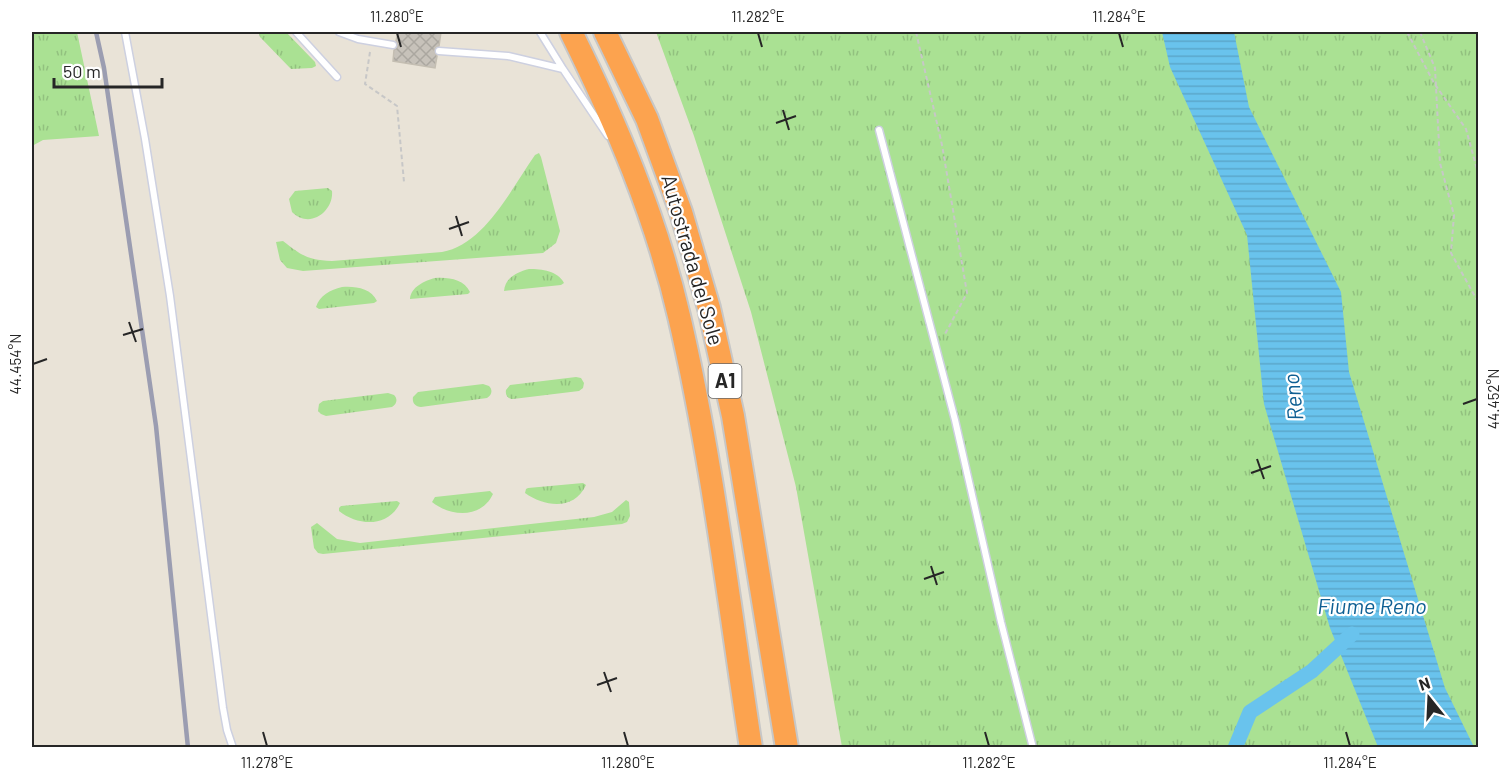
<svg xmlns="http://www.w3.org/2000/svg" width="1510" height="779" viewBox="0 0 1510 779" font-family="Barlow,sans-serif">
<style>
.grass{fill:url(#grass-tufts)}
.water{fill:url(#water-rules)}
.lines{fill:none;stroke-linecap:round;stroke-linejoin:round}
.canal{stroke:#69c3ed;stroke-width:15}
.building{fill:url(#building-cross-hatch);stroke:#c4beb2;stroke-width:1.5}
.service-casing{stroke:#cdd0e0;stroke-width:9}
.motorway-casing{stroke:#c7c7c7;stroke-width:26}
.path{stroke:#c7c7c7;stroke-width:2;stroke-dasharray:4.5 3;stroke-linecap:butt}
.service{stroke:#fff;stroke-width:6}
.motorway{stroke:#fca34f;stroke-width:22}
.rail{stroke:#9b9db1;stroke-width:4.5}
.ticks{fill:none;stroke:#262626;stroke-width:2}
.labels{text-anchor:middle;stroke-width:4.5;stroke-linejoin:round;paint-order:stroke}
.shield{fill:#fff;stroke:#676767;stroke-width:1.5}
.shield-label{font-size:20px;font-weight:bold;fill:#262626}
.street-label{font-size:21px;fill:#262626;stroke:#fff}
.water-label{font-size:22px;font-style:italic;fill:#0e5f93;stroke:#fff}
.neatline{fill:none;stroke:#262626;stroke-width:2}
.ticks-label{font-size:15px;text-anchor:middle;fill:#262626}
</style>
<defs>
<pattern id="grass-tufts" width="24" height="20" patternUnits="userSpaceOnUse" patternTransform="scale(1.5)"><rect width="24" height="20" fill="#aae193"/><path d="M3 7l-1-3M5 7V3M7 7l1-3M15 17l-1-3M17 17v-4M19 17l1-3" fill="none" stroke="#92c17f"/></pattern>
<pattern id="water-rules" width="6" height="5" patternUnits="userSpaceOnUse" patternTransform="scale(1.5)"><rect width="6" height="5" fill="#69c3ed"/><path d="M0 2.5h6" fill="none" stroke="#5ba7cb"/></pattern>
<pattern id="building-cross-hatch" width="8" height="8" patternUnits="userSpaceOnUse" patternTransform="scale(1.5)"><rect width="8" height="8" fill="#c7c2ba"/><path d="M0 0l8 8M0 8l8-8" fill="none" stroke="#aba7a0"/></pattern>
</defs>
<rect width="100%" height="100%" fill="#e9e3d7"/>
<path class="grass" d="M 32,32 L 77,32 L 99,136 L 43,140 L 32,146 Z
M 262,32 L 286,32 L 315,62 L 316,66 L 312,68 L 291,69 L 260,37 L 259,34 Z
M 656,32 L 1478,32 L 1478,747 L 842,747 L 796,487 L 751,312 L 694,136 Z
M 539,153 L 541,157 L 560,231 L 556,243 L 543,253 L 303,271 L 287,268 L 280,260 L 276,242 L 283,241 C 302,256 308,260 332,261 L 442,252 C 485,244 511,189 535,155 Z
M 328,188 L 332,191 C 334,211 310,230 292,212 L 289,199 L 295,191 Z
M 529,269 C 542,269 558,271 564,283 L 561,285 L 504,291 C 505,278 517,272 529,269 Z
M 435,278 C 448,277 464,279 470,292 L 468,294 L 410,299 C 411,287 424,281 435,278 Z
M 342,287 C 355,286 371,288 377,301 L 374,303 L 319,309 L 316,307 C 320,295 330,290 342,287 Z
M 576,377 L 581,378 L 584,383 L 583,388 L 579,391 L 513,399 C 508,399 505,395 506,390 L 510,385 Z
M 483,384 L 489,386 C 493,390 492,395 487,398 L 421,407 C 415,406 412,403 413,397 L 418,392 Z
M 388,393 L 394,395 C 398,399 397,404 392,407 L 326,416 L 321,414 L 318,411 L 319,404 L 323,401 Z
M 583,483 L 586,485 C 574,511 545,507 525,493 L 526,489 L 528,488 Z
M 490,491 L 493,494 C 481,519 451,517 432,502 L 435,497 Z
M 626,500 L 629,502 L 630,516 L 627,522 L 622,524 L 323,554 L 318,553 L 314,548 L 311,527 L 317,523 L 337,539 L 360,543 L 594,517 L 612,512 Z
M 397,501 L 400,503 C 388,528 358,526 339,511 L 339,508 L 341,506 Z"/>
<path class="water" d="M 1162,32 L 1234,32 L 1249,107 L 1341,292 L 1349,372 L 1445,688 L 1474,747 L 1378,747 L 1330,628 L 1264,404 L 1247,235 L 1170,67 Z"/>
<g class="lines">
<path class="canal" d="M 1235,748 L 1250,712 L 1312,671 L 1352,634"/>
</g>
<path class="building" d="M 398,32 L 441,32 L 439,46 L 434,50 L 437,56 L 435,68 L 393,61 L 394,50 L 398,46 L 396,41 Z"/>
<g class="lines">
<defs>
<path id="service" d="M 125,32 L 145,139 L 170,296 L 223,708 L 227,730 L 233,748
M 296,32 L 337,77
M 339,32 L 358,39 L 393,45
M 540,32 L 563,69 L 608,136
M 439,51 L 508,56 L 563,69
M 879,130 L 955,420 L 1001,622 L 1033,748"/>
<path id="motorway" d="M 571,32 C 616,123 656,217 679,316 C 712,458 729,604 751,748
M 605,32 L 647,119 L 681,212 L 709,308 L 733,416 L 787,748"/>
</defs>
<use href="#service" class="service-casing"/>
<use href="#motorway" class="motorway-casing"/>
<path class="path" d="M 916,32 L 942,145 L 967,293 L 944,336
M 1407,32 L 1434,83 L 1466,129 L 1478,173
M 1420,32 L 1435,68 L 1440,163 L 1454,215 L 1451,253 L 1478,302
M 370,52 L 365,84 L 397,106 L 404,182"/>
<use href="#service" class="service"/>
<use href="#motorway" class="motorway"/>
<path class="rail" d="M 96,32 L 104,68 L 156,426 L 188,748"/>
</g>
<path class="ticks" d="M 397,33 L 401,47M 758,33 L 762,47M 1119,33 L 1123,47M 783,110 L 789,130M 776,123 L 796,116M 456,216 L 462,236M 449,229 L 469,222M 129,322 L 136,342M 123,335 L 143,329M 33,364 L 47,359M 1463,404 L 1477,399M 1257,459 L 1264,479M 1251,473 L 1271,466M 931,566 L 937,585M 924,579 L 944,572M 604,672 L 611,692M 597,685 L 617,678M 263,732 L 267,746M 624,732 L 628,746M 985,732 L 989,746M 1346,732 L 1350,746"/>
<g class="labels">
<rect class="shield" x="708.5" y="364" width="33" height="34" rx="4.5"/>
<g class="shield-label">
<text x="725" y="388">A1</text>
</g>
<g class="street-label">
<text transform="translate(692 260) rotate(74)" y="7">Autostrada del Sole</text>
</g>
<g class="water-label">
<text transform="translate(1293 397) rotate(-96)" y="8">Reno</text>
<text x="1372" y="614">Fiume Reno</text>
</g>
</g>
<rect width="1510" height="779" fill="none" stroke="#ffffff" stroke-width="66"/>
<g transform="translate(1429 698) rotate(342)" stroke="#ffffff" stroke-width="4.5" paint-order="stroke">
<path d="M0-4.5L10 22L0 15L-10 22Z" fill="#262626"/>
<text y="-9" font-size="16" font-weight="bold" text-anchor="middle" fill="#262626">N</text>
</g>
<path d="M54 78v9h108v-9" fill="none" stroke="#262626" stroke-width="3"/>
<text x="63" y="78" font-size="18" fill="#262626" stroke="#ffffff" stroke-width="4.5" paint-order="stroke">50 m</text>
<rect x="33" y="33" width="1444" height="713" class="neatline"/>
<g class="ticks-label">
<text x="397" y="22">11.280°E</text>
<text x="758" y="22">11.282°E</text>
<text x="1119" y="22">11.284°E</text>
<text transform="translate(16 364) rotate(-90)" y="5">44.454°N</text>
<text transform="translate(1494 399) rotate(-90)" y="5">44.452°N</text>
<text x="267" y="768">11.278°E</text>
<text x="628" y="768">11.280°E</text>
<text x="989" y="768">11.282°E</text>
<text x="1350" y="768">11.284°E</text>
</g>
</svg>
